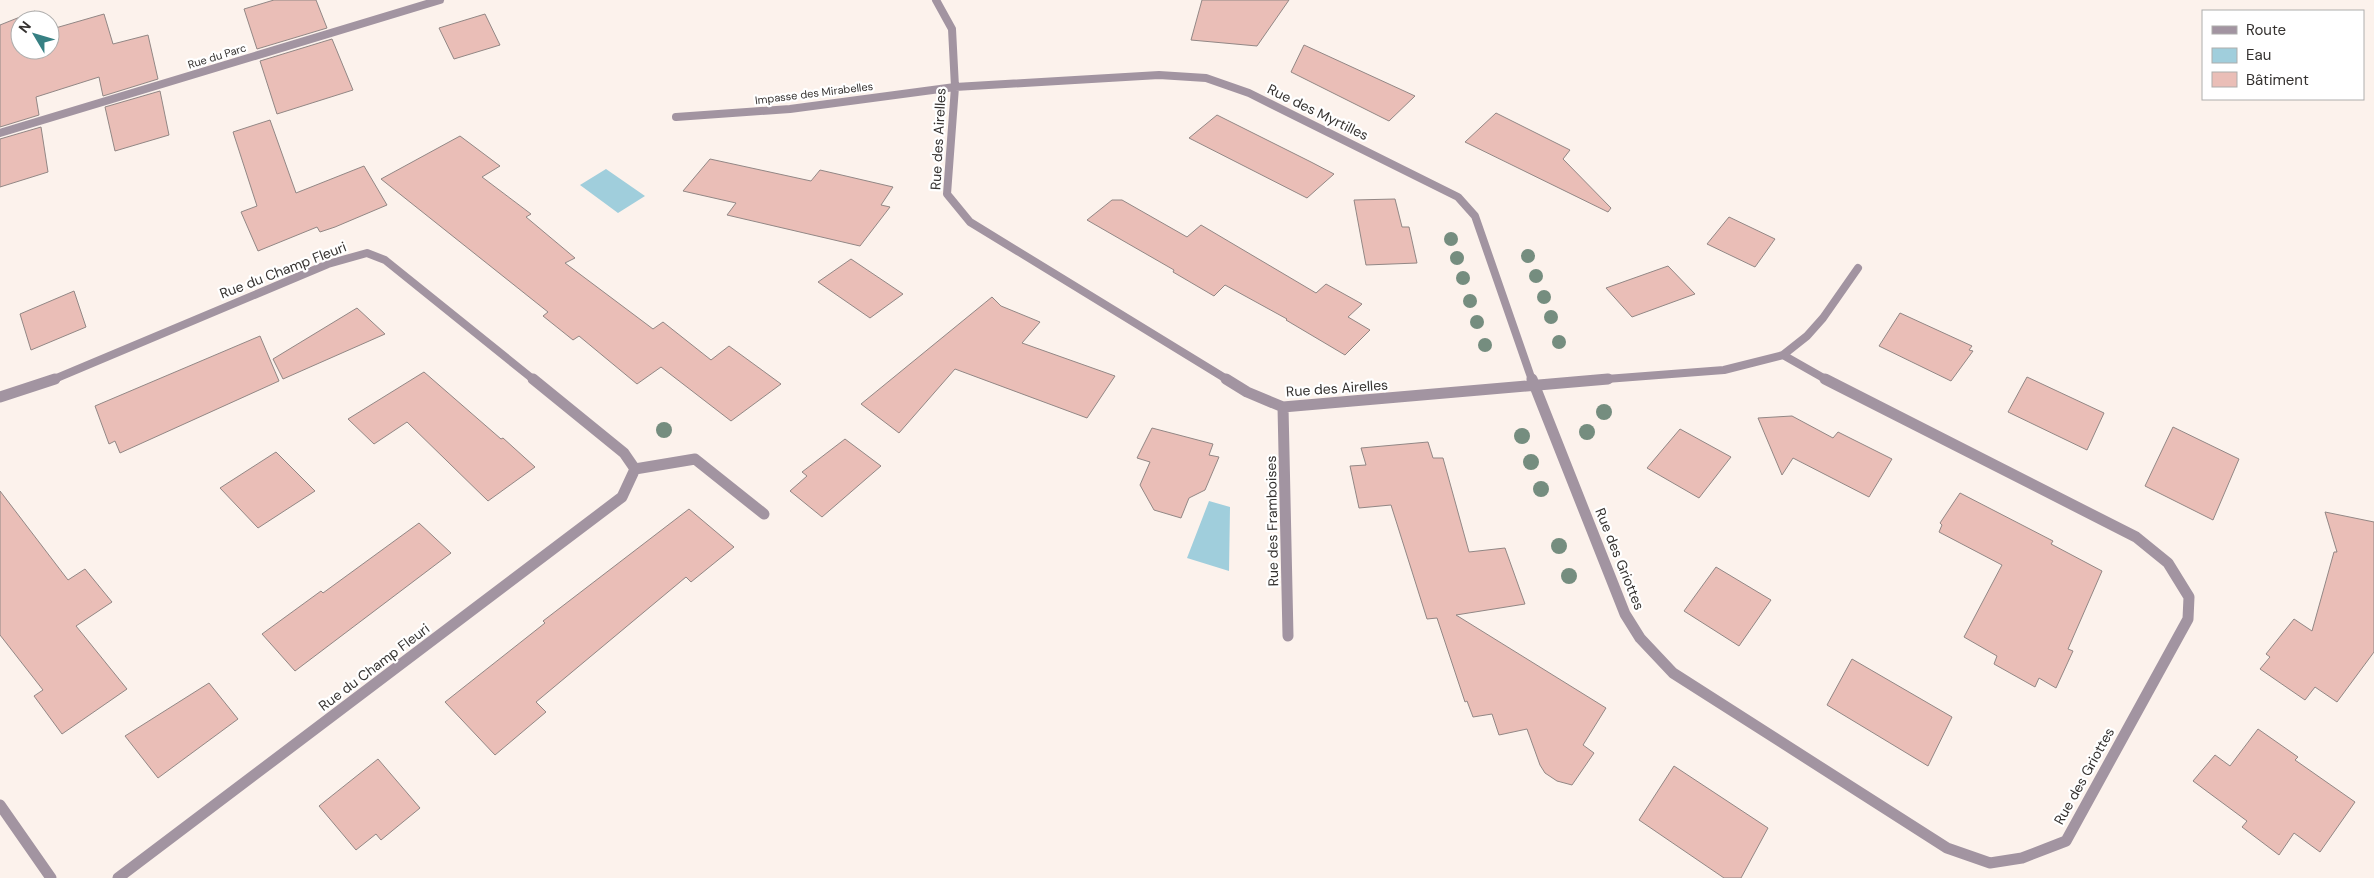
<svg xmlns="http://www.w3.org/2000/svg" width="2374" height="878" viewBox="0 0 2374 878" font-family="'DM Sans',sans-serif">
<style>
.water{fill:#a0cedc}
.building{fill:#eabeb7;stroke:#928785}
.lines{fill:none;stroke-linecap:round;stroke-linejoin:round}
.minor-far1{stroke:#a294a1;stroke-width:8}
.minor{stroke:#a294a1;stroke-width:11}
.tree{fill:#758d7f}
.labels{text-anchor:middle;stroke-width:4.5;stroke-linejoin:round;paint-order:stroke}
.far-street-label{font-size:11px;fill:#353230;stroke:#fff}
.street-label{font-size:14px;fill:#353230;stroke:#fff}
</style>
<rect width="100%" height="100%" fill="#fcf2ec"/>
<path class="water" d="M 606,169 L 645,196 L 618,213 L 580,185 Z
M 1209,501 L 1230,507 L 1229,571 L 1187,558 Z"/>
<path class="building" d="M 274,0 L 316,0 L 327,28 L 257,49 L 244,9 Z
M 1202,0 L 1289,0 L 1257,46 L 1191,40 Z
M 35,11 L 44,20 L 20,20 L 20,50 L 50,50 L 50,27 L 52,29 L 104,14 L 113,44 L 148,35 L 158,79 L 103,96 L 99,77 L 36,97 L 39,115 L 0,127 L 0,25 Z
M 485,14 L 500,45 L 454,59 L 439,28 Z
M 332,39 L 353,90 L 277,114 L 260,61 Z
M 1304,45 L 1415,96 L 1389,121 L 1291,72 Z
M 160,91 L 169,135 L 115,151 L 105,107 Z
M 1496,113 L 1570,150 L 1563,159 L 1611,208 L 1608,212 L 1465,142 Z
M 1217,115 L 1311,162 L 1334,174 L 1307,198 L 1189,138 Z
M 270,120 L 296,193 L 364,166 L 387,205 L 335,227 L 320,232 L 317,227 L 258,251 L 241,212 L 257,206 L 233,132 Z
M 41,127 L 48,172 L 0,187 L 0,139 Z
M 460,136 L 500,166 L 482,177 L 531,214 L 526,217 L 575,258 L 565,263 L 653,329 L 663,322 L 711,360 L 729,346 L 781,384 L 731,421 L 661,367 L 637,384 L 579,336 L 573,340 L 543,316 L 548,312 L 381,179 Z
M 710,159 L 811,181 L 820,170 L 893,187 L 881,205 L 890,207 L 860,246 L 727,215 L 736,203 L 683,191 Z
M 1395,199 L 1402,227 L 1409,227 L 1417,263 L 1366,265 L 1354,200 Z
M 1112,200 L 1122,200 L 1187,237 L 1201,225 L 1316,293 L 1326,284 L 1362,304 L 1348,317 L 1370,330 L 1345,355 L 1286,320 L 1287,319 L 1225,285 L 1214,296 L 1173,272 L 1174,270 L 1087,220 Z
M 1729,217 L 1775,239 L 1755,267 L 1707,244 Z
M 851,259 L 903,294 L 870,318 L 818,282 Z
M 1668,266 L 1695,294 L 1632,317 L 1606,288 Z
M 74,291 L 86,327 L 31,350 L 20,314 Z
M 992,297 L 1001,306 L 1040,322 L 1022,343 L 1115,376 L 1087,418 L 955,369 L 899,433 L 861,404 Z
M 357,308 L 385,334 L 283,379 L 273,359 Z
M 1900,313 L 1972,346 L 1969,350 L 1973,351 L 1951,381 L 1879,346 Z
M 260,336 L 279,381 L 120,453 L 115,441 L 109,444 L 95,406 Z
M 424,372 L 501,439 L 503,438 L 535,467 L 488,501 L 407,422 L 374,444 L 348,419 Z
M 2027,377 L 2104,413 L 2087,450 L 2008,412 Z
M 1792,416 L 1833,438 L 1838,432 L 1892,459 L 1869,497 L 1793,458 L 1782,475 L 1758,418 Z
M 2173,427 L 2239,459 L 2213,520 L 2145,486 Z
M 1152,428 L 1213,444 L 1209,455 L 1219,457 L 1205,490 L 1189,498 L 1181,518 L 1154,510 L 1140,485 L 1150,462 L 1137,458 Z
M 1680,429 L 1731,457 L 1699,498 L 1647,468 Z
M 845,439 L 881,466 L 822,517 L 790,491 L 807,476 L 802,472 Z
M 1428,442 L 1433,458 L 1443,458 L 1469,552 L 1505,548 L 1525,604 L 1456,615 L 1606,708 L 1583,745 L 1594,753 L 1572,785 L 1557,781 L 1545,773 L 1540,765 L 1527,729 L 1499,735 L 1492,714 L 1473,717 L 1467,701 L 1465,702 L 1437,618 L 1427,619 L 1391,505 L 1359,508 L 1350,466 L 1366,465 L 1361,448 Z
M 276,452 L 315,491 L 258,528 L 220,488 Z
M 0,491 L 68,580 L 85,569 L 112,602 L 76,626 L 127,689 L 62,734 L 34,696 L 43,690 L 0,635 Z
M 1960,493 L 2053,541 L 2051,544 L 2102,571 L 2068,649 L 2073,651 L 2056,688 L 2039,678 L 2035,687 L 1994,664 L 1997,656 L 1964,637 L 2002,565 L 1939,532 L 1942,525 L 1940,523 Z
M 689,509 L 734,547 L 691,582 L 686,577 L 536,702 L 546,712 L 495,755 L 445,702 L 545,623 L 543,621 Z
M 2325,512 L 2374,522 L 2374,652 L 2337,702 L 2315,687 L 2305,700 L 2260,669 L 2270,657 L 2266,654 L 2294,619 L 2312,631 L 2334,552 L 2337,552 Z
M 419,523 L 451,553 L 295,671 L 262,634 L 321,591 L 323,593 Z
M 1716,567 L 1771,600 L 1739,646 L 1684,611 Z
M 1852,659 L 1952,717 L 1928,766 L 1827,705 Z
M 209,683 L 238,719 L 158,778 L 125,736 Z
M 2258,729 L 2298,757 L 2295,760 L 2355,802 L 2320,852 L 2294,833 L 2279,855 L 2242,827 L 2247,821 L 2193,781 L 2215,755 L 2230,766 Z
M 378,759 L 420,808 L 381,840 L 376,834 L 356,850 L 319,806 Z
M 1674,766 L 1768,828 L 1741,878 L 1724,878 L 1639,820 Z"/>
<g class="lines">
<path class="minor-far1" d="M 936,0 L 952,29 L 955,87 L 947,194 L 970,222 L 1228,380
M 676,117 L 790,109 L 955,87 L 1159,75 L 1206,78 L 1249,93 L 1458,197 L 1475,216 L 1532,380
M 0,133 L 440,0
M 1783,355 L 1827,380
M 52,380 L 328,264 L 367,253 L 385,260 L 534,380
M 1593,380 L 1724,370 L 1783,355 L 1807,336 L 1823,318 L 1858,268"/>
<path class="minor" d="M 1226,379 L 1247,392 L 1283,407 L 1608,379
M 1532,379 L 1625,614 L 1640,638 L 1673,673 L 1947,848 L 1990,863 L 2022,858 L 2066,841 L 2188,619 L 2189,597 L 2168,563 L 2136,537 L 1825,379
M 0,397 L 55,379
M 1283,407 L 1288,636
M 635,469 L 695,459 L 764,514
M 0,805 L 51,878
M 118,878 L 622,497 L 635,469 L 624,453 L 533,379"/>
</g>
<g class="tree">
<circle cx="1451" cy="239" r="7"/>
<circle cx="1528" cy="256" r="7"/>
<circle cx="1457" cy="258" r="7"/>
<circle cx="1536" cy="276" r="7"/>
<circle cx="1463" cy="278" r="7"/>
<circle cx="1544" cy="297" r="7"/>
<circle cx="1470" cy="301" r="7"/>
<circle cx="1551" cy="317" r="7"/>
<circle cx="1477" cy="322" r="7"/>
<circle cx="1559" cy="342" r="7"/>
<circle cx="1485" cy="345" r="7"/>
<circle cx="1604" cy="412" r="8"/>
<circle cx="664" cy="430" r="8"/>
<circle cx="1587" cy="432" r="8"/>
<circle cx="1522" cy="436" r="8"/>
<circle cx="1531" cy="462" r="8"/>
<circle cx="1541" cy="489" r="8"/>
<circle cx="1559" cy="546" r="8"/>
<circle cx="1569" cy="576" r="8"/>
</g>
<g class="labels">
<g class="far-street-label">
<text transform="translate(217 56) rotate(-17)" y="4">Rue du Parc</text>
<text transform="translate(814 93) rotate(-7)" y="4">Impasse des Mirabelles</text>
</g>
<g class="street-label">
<text transform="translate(1318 112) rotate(26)" y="5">Rue des Myrtilles</text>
<text transform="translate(938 139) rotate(-87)" y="5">Rue des Airelles</text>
<text transform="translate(283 270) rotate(-21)" y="5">Rue du Champ Fleuri</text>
<text transform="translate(1337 388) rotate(-4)" y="5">Rue des Airelles</text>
<text transform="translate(1272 521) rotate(-91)" y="5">Rue des Framboises</text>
<text transform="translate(1620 559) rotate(68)" y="5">Rue des Griottes</text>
<text transform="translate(374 667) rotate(-37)" y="5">Rue du Champ Fleuri</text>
<text transform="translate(2084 776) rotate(-61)" y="5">Rue des Griottes</text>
</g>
</g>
<rect x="2202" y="10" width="162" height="90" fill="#ffffff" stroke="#aeadac"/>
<rect x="2212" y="26" width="25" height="8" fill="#a294a1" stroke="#aeadac"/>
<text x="2246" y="35" font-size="15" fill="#353230">Route</text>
<rect x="2212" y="48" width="25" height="15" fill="#a0cedc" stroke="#aeadac"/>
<text x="2246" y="60" font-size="15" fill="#353230">Eau</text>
<rect x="2212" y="72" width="25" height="15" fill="#eabeb7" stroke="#aeadac"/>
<text x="2246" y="85" font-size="15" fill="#353230">Bâtiment</text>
<g transform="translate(35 35) rotate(308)"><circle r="24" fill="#ffffff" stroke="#aeadac"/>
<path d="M0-4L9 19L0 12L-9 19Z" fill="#378083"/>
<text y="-8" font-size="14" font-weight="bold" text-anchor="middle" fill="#353230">N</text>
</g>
</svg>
